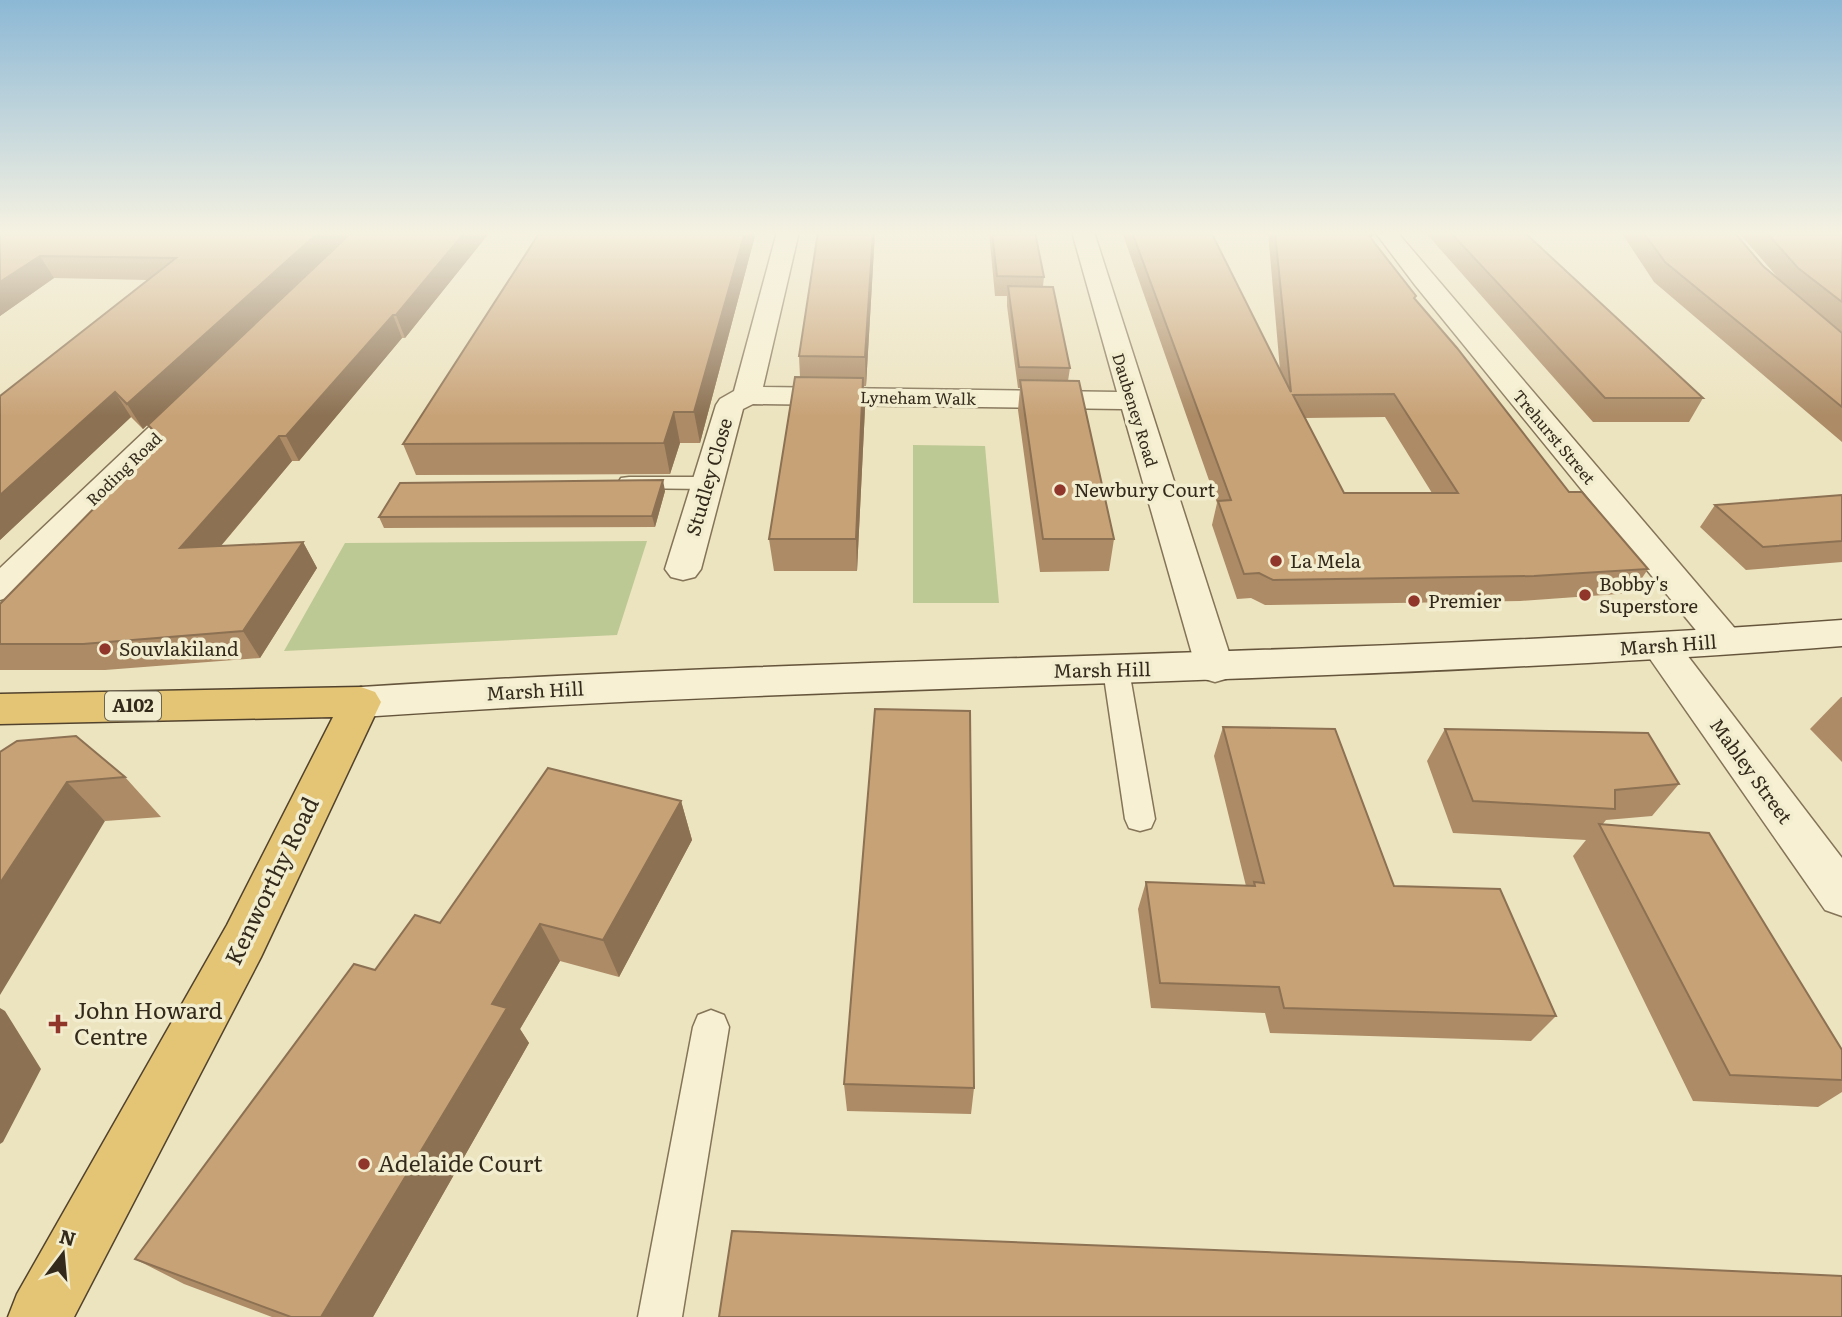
<svg xmlns="http://www.w3.org/2000/svg" width="1842" height="1317" viewBox="0 0 1842 1317" font-family="Literata,serif">
<style>
.green{fill:#bdc994}
.lines{fill:none;stroke-linecap:round;stroke-linejoin:round}
.service-casing{stroke:#847458;stroke-width:3}
.minor-casing{stroke:#847458;stroke-width:3}
.secondary-casing{stroke:#65553c;stroke-width:3}
.trunk-casing{stroke:#51422d;stroke-width:3}
.service{fill:#f7f0d2;fill-rule:evenodd}
.minor{fill:#f7f0d2;fill-rule:evenodd}
.secondary{fill:#f7f0d2;fill-rule:evenodd}
.trunk{fill:#e4c575;fill-rule:evenodd}
.wall{fill:#ac8b66;fill-rule:evenodd}
.shaded-wall{fill:#8c7153}
.building{fill:#c8a277;stroke:#8c7153;stroke-width:2;fill-rule:evenodd}
.poi-dot{fill:#90362b;stroke:#f3edcf;stroke-width:2.5}
.labels{text-anchor:middle;stroke-width:7;stroke-linejoin:round;paint-order:stroke}
.far-street-label{font-size:16px;fill:#342a1c;stroke:#f3edcf}
.shield{fill:#f3edcf;stroke:#6d6452;stroke-width:2}
.shield-label{font-size:18px;font-weight:bold;fill:#342a1c}
.street-label{font-size:19px;fill:#342a1c;stroke:#f3edcf}
.poi-label{font-size:19px;fill:#342a1c;stroke:#f3edcf;text-anchor:start}
.near-street-label{font-size:23px;fill:#342a1c;stroke:#f3edcf}
.near-poi-label{font-size:23px;fill:#342a1c;stroke:#f3edcf;text-anchor:start}
</style>
<rect width="100%" height="100%" fill="#ece3bf"/>
<path class="green" d="M 913,445 L 985,446 L 999,603 L 913,603 Z
M 647,541 L 617,635 L 284,651 L 345,543 Z"/>
<g class="lines">
<defs>
<path id="service" d="M 629,477 L 708,477 L 716,478 L 719,483 L 716,488 L 708,489 L 621,488 L 618,483 L 621,478 Z
M 1116,661 L 1125,663 L 1129,670 L 1155,819 L 1151,828 L 1140,831 L 1129,828 L 1125,819 L 1103,670 L 1107,663 Z
M 711,1010 L 724,1015 L 729,1027 L 682,1317 L 638,1317 L 693,1027 L 698,1015 Z"/>
<path id="minor" d="M 777,232 L 799,232 L 763,387 L 1117,392 L 1072,232 L 1094,232 L 1234,668 L 1229,678 L 1215,682 L 1201,678 L 1196,668 L 1122,409 L 753,404 L 743,409 L 701,569 L 695,577 L 683,580 L 671,577 L 665,569 L 716,405 L 720,399 L 734,391 Z
M 1375,232 L 1397,232 L 1738,632 L 1744,641 L 1738,650 L 1725,654 L 1712,650 L 1415,285 Z
M 193,392 L 203,395 L 207,401 L 203,407 L 13,596 L 0,600 L 0,568 L 183,395 Z
M 1661,634 L 1674,638 L 1842,858 L 1842,916 L 1825,910 L 1648,656 L 1642,647 L 1648,638 Z"/>
<path id="secondary" d="M 1842,620 L 1842,646 C 1349,685 854,683 361,717 L 347,712 L 341,702 L 347,692 L 361,687 C 854,655 1349,657 1842,620 Z"/>
<path id="trunk" d="M 361,687 L 375,692 L 381,702 L 261,957 L 74,1317 L 8,1317 L 17,1294 L 227,925 L 333,717 L 0,724 L 0,694 Z"/>
</defs>
<use href="#service" class="service-casing"/>
<use href="#minor" class="minor-casing"/>
<use href="#secondary" class="secondary-casing"/>
<use href="#trunk" class="trunk-casing"/>
<use href="#service" class="service"/>
<use href="#minor" class="minor"/>
<use href="#secondary" class="secondary"/>
<use href="#trunk" class="trunk"/>
</g>
<path class="wall" d="M 0,232 L 351,232 L 143,429 L 131,417 L 0,540 L 0,396 L 148,280 L 54,278 L 0,316 Z
M 490,232 L 405,338 L 402,338 L 299,461 L 292,461 L 221,546 L 303,542 L 317,568 L 260,658 L 105,670 L 0,670 L 0,604 L 159,442 L 148,425 Z
M 756,232 L 700,443 L 680,443 L 670,474 L 416,475 L 403,444 Z
M 875,232 L 866,386 L 864,386 L 865,408 L 857,571 L 774,571 L 769,539 L 800,377 L 799,356 Z
M 989,232 L 1035,232 L 1044,277 L 1043,286 L 1070,368 L 1068,381 L 1114,539 L 1109,571 L 1040,572 L 1018,410 L 1020,388 L 1018,388 L 1007,306 L 1007,296 L 995,296 Z
M 1122,232 L 1211,232 L 1280,370 L 1268,232 L 1375,232 L 1374,235 L 1371,238 L 1415,300 L 1569,492 L 1648,569 L 1632,593 L 1520,601 L 1265,605 L 1251,598 L 1237,599 L 1212,525 L 1217,503 ZM 1385,417 L 1432,493 L 1344,493 L 1305,418 Z
M 1425,232 L 1524,232 L 1703,398 L 1689,422 L 1593,422 Z
M 1621,232 L 1734,232 L 1763,266 L 1780,280 L 1738,232 L 1842,232 L 1842,442 L 1654,282 Z
M 665,491 L 655,527 L 384,528 L 379,517 Z
M 1842,495 L 1842,562 L 1746,570 L 1700,527 L 1715,505 Z
M 1841,697 L 1842,697 L 1842,762 L 1810,729 Z
M 1223,727 L 1394,886 L 1556,1016 L 1531,1041 L 1270,1033 L 1265,1013 L 1151,1008 L 1138,909 L 1146,882 L 1246,886 L 1214,756 Z
M 1445,729 L 1679,784 L 1652,816 L 1606,820 L 1602,825 L 1842,1050 L 1842,1092 L 1818,1107 L 1693,1101 L 1573,856 L 1586,840 L 1453,833 L 1427,761 Z
M 17,741 L 125,777 L 161,817 L 105,821 Z
M 681,801 L 692,840 L 619,977 L 560,961 L 520,1029 L 529,1043 L 373,1317 L 272,1317 L 184,1284 L 135,1259 L 375,970 L 440,923 Z
M 844,1084 L 974,1088 L 971,1114 L 847,1111 Z"/>
<path class="shaded-wall" d="M 319,232 L 351,232 L 143,429 L 127,404 Z
M 465,232 L 490,232 L 405,338 L 396,315 Z
M 745,232 L 756,232 L 700,443 L 694,412 Z
M 873,232 L 875,232 L 866,386 L 865,357 Z
M 1363,232 L 1375,232 L 1374,235 L 1357,249 Z
M 40,256 L 54,278 L 0,316 L 0,282 Z
M 393,315 L 402,338 L 299,461 L 286,436 Z
M 863,378 L 865,408 L 857,571 L 856,539 Z
M 115,392 L 131,417 L 0,540 L 0,495 Z
M 674,412 L 680,443 L 670,474 L 664,443 Z
M 279,436 L 292,461 L 197,574 L 180,548 Z
M 663,480 L 665,491 L 655,527 L 652,516 Z
M 303,542 L 317,568 L 260,658 L 243,631 Z
M 67,782 L 105,821 L 0,995 L 0,883 Z
M 681,801 L 692,840 L 619,977 L 603,940 Z
M 540,924 L 560,961 L 520,1029 L 529,1043 L 373,1317 L 321,1317 L 492,1004 Z
M 0,1008 L 5,1011 L 41,1069 L 3,1142 L 0,1144 Z"/>
<path class="building" d="M 0,232 L 319,232 L 127,404 L 115,392 L 0,495 L 0,396 L 176,258 L 40,256 L 0,282 Z
M 352,232 L 465,232 L 396,315 L 393,315 L 286,436 L 279,436 L 180,548 L 303,542 L 243,631 L 83,644 L 0,644 L 0,604 L 162,439 L 148,425 Z
M 540,232 L 745,232 L 694,412 L 674,412 L 664,443 L 403,444 Z
M 818,232 L 873,232 L 865,357 L 799,356 Z
M 992,232 L 1035,232 L 1044,277 L 997,276 Z
M 1132,232 L 1211,232 L 1291,392 L 1275,232 L 1366,232 L 1416,296 L 1414,298 L 1457,348 L 1569,492 L 1582,492 L 1648,569 L 1534,576 L 1273,580 L 1259,573 L 1244,574 L 1218,501 L 1231,500 ZM 1394,394 L 1458,493 L 1344,493 L 1293,395 Z
M 1450,232 L 1524,232 L 1703,398 L 1605,398 Z
M 1643,232 L 1734,232 L 1763,266 L 1842,333 L 1842,407 L 1665,262 Z
M 1766,232 L 1842,232 L 1842,302 L 1798,268 Z
M 1008,286 L 1053,287 L 1070,368 L 1019,367 Z
M 795,377 L 863,378 L 856,539 L 769,539 Z
M 1020,380 L 1079,381 L 1114,539 L 1043,539 Z
M 663,480 L 652,516 L 379,517 L 400,483 Z
M 1842,495 L 1842,541 L 1763,547 L 1715,505 Z
M 875,709 L 970,711 L 974,1088 L 844,1084 Z
M 1223,727 L 1335,729 L 1394,886 L 1500,889 L 1556,1016 L 1284,1008 L 1279,987 L 1160,983 L 1146,882 L 1255,886 L 1254,882 L 1264,883 Z
M 1445,729 L 1648,733 L 1679,784 L 1615,790 L 1615,809 L 1473,801 Z
M 76,736 L 125,777 L 67,782 L 0,883 L 0,752 L 17,741 Z
M 548,768 L 681,801 L 603,940 L 540,924 L 492,1004 L 507,1008 L 321,1317 L 291,1317 L 135,1259 L 354,964 L 375,970 L 415,915 L 440,923 Z
M 1599,824 L 1709,833 L 1842,1050 L 1842,1080 L 1730,1075 Z
M 732,1231 L 1645,1267 L 1842,1276 L 1842,1317 L 719,1317 Z"/>
<linearGradient id="sky" x2="0" y2="1"><stop stop-color="#8cb8d5"/><stop offset="0.56" stop-color="#f6f2e2"/><stop offset="1" stop-color="#f6f2e2" stop-opacity="0"/></linearGradient>
<rect width="1842" height="416" fill="url(#sky)"/>
<g class="poi-dot">
<circle cx="1060" cy="490" r="7"/>
<circle cx="1276" cy="561" r="7"/>
<circle cx="1585" cy="595" r="7"/>
<circle cx="1414" cy="601" r="7"/>
<circle cx="105" cy="649" r="7"/>
<path d="M54.5 1013.5h7v7h7v7h-7v7h-7v-7h-7v-7h7z"/>
<circle cx="364" cy="1164" r="7"/>
</g>
<g class="labels">
<g class="far-street-label">
<text transform="translate(918 398) rotate(1)" y="6">Lyneham Walk</text>
<text transform="translate(1135 410) rotate(73)" y="6">Daubeney Road</text>
<text transform="translate(1554 437) rotate(50)" y="6">Trehurst Street</text>
<text transform="translate(124 469) rotate(-44)" y="6">Roding Road</text>
</g>
<rect class="shield" x="105" y="691.5" width="56" height="29" rx="5"/>
<g class="shield-label">
<text x="133" y="712">A102</text>
</g>
<g class="street-label">
<text transform="translate(709 477) rotate(-74)" y="7">Studley Close</text>
<text transform="translate(1668 645) rotate(-4)" y="7">Marsh Hill</text>
<text transform="translate(1102 670) rotate(-1)" y="7">Marsh Hill</text>
<text transform="translate(535 691) rotate(-3)" y="7">Marsh Hill</text>
<text transform="translate(1751 771) rotate(54)" y="7">Mabley Street</text>
</g>
<g class="poi-label">
<text x="1074" y="497">Newbury Court</text>
<text x="1290" y="568">La Mela</text>
<text x="1599" y="591">Bobby's<tspan x="1599" dy="22">Superstore</tspan></text>
<text x="1428" y="608">Premier</text>
<text x="119" y="656">Souvlakiland</text>
</g>
<g class="near-street-label">
<text transform="translate(272 881) rotate(-64)" y="8">Kenworthy Road</text>
</g>
<g class="near-poi-label">
<text x="74" y="1019">John Howard<tspan x="74" dy="26">Centre</tspan></text>
<text x="378" y="1172">Adelaide Court</text>
</g>
</g>
<g transform="translate(63 1254) rotate(16)" stroke="#f3edcf" stroke-width="5" paint-order="stroke">
<path d="M0-5L12 26L0 18L-12 26Z" fill="#342a1c"/>
<text y="-10" font-size="19" font-weight="bold" text-anchor="middle" fill="#342a1c">N</text>
</g>
</svg>
